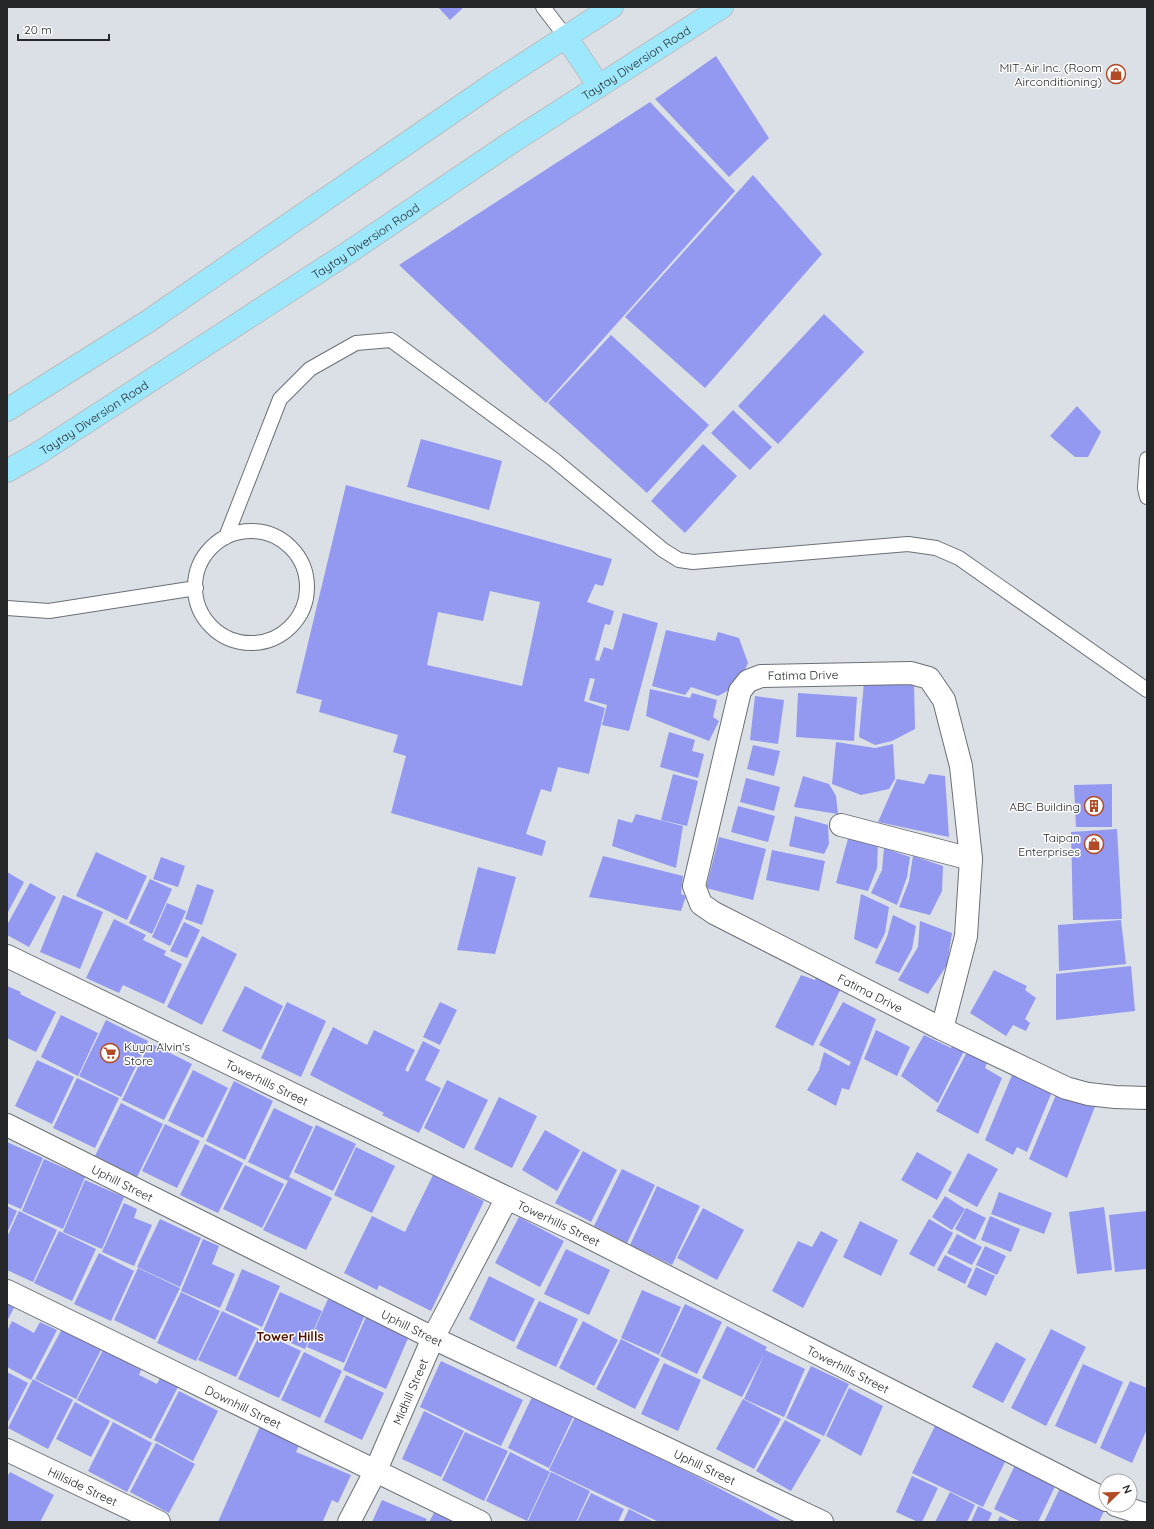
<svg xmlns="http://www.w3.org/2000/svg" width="1154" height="1529" font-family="Quicksand,sans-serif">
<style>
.building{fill:#9399f0;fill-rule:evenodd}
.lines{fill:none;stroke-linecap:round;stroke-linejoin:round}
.service-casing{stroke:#6b7076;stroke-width:16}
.minor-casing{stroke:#6b7076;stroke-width:24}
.primary-casing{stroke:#bebebf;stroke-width:24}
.service{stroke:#fff;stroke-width:14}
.minor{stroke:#fff;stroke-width:22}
.primary{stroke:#9ee8fd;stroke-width:22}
.labels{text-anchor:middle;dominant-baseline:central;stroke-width:3;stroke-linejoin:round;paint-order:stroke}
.street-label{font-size:12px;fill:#252729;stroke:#fff}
.poi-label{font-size:12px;fill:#252729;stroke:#fff;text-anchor:end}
.neighbourhood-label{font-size:13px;font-weight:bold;fill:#541300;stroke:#fff}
</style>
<rect width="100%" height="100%" fill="#dae0e6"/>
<path class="building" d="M438,7h26l-14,13z
M716,56l53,82 -40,39 -74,-78z
M650,102l85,89 -189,212 -147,-138z
M753,175l69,79 -117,134 -80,-71z
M824,314l40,38 -86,92 -40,-38z
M611,335l98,90 -62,68 -99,-90z
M1077,406l24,26 -13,25h-13l-25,-21z
M733,410l39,37 -22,23 -39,-37z
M421,439l81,22 -13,49 -82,-23z
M703,444l34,32 -52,57 -34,-32z
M346,485l266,74 -9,27 -8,-2 -8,18 27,9 -4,14 -5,-1 -10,36 4,1 5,-14 9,3 10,-37 35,10 -29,108 -27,-6 5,-20 -18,-5 6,-21 -5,-1 -6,23 21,7 -16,66 -31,-7 -7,25 -10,-3 -15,45 20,7 -4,15 -151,-43 15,-57 -13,-4 5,-17 -79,-23 3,-12 -26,-7zM490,591l50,11 -18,84 -95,-21 11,-53 45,9z
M666,630l49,11 3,-9 21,6 9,25 -10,22 -20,11 -27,-9 -6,8 -33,-9z
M864,682l50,1 1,46 -23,12 -17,4 -16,-8z
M650,689l40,9 2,-5 25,7 -4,17 6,4 -10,20 -63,-25z
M798,693l59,4 -3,44 -58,-4z
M755,696l29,4 -6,44 -28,-4z
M669,732l26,8 -3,11 12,3 -6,24 -38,-11z
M836,742l39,6 18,-4 2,35 -6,10 -28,6 -29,-11z
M753,745l27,6 -6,25 -27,-7z
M673,774l25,7 -11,45 -26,-6z
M929,774l16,2 4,61 -71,-15 19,-43 27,5z
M803,776l26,8 7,12 2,18 -44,-7z
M746,778l34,9 -6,24 -34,-9z
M1112,784v43h-36l-2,-42z
M738,806l37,10 -7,26 -37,-10z
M636,814l47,12 -7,42 -64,-22 6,-27 14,4z
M795,816l33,9 1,19 -5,10 -35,-8z
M1117,829l5,90 -49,1 -2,-88z
M849,835l29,9 -1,24 -9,23 -32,-8z
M719,837l47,12 -13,51 -47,-12z
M884,848l26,9 -3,20 -10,28 -26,-12 11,-23z
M772,850l53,11 -6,30 -53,-11z
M96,852l51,24 -20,44 -51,-24z
M603,856l80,20 -2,18 5,2 -5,15 -92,-14z
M913,856l30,10 -1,25 -12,24 -31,-8 10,-26z
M161,857l24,9 -7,21 -25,-8z
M478,867l38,10 -21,77 -38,-4z
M7,872l17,10 -17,32z
M150,879l22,10 -20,45 -23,-11z
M30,883l26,14 -27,50 -22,-12v-10z
M197,884l17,6 -12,35 -17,-6z
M861,894l28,13 -4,26 -8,16 -23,-10z
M63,895l40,17 -23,57 -40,-17z
M167,903l19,8 -16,35 -18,-9z
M893,915l23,11 -4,23 -13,24 -24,-10 12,-26z
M114,919l32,16 -3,5 23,11 -2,4 18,9 -18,40 -41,-19 -4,8 -33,-15z
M1121,920l5,44 -67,7 -1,-46z
M920,921l32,12 -5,32 -19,29 -30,-14 20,-33z
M184,922l16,8 -13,28 -17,-7z
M202,936l35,18 -35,71 -35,-18z
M1131,966l4,45 -79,9v-46z
M994,970l33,16 -2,4 11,8 -11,21 5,4 -4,8 -13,-6 -7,11 -36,-23z
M801,975l14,5 2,-5 25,11 -29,60 -38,-19z
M7,986l14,6 -1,2 36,18 -20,40 -29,-14z
M245,986l38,20 -22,44 -39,-19z
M287,1002l39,19 -25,56 -40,-19z
M440,1002l17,8 -17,35 -17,-8z
M843,1002l33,17 -27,71 -7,-2 -6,18 -29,-16 12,-20 5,-18 25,14 2,-4 -32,-17z
M61,1015l37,18 -20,43 -37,-19z
M106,1020l42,21 -27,56 -42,-21z
M333,1027l34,18 7,-15 41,20 -10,20 3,2 15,-31 17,9 -15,30 16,8 -22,45 -37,-18 2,-2 -74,-38z
M876,1030l34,17 -13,29 -33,-17z
M924,1035l27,13 3,-5 11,6 -27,54 -37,-27z
M150,1043l42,21 -28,56 -42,-20z
M968,1050l20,10 -3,8 17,10 -24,56 -42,-23z
M37,1060l37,17 -22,47 -37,-18z
M1015,1068l39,19 -27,65 -10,-5 -4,8 -28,-15z
M193,1070l35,18 -25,50 -35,-17z
M77,1078l42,20 -24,50 -42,-20z
M447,1080l41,20 -24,49 -40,-21z
M234,1081l39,20 -28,59 -39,-19z
M1058,1090l38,14 -29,74 -38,-19z
M499,1097l38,19 -25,52 -38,-19z
M121,1103l42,21 -26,53 -42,-21z
M274,1108l39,19 -24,50 43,21 -26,52 -43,-20 25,-49 -40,-19z
M165,1124l35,17 -23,47 -35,-17z
M316,1125l40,19 -23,47 -39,-19z
M545,1130l35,20 -23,41 -35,-21z
M7,1142l36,16 -22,51 -14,-6z
M205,1144l38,19 -25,50 -38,-18z
M356,1147l39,19 -23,47 -38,-18z
M583,1151l34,19 -26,52 -36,-19z
M917,1152l35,20 -15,28 -36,-20z
M968,1153l30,16 -21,38 -29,-16z
M44,1159l41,18 -22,52 -41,-18z
M245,1165l39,19 -22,44 -39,-19z
M622,1169l33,16 -28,58 -33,-17z
M433,1175l51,26 -53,110 -52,-26 -2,5 -33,-17 28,-57 33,16z
M85,1180l39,17 -22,52 -39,-17z
M657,1186l43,20 -28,59 -42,-20z
M999,1192l53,21 -8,21 -53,-20z
M945,1196l20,13 -13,21 -20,-13z
M124,1203l13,6 -3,9 18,7 -18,41 -32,-14z
M7,1206l10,5 -10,22z
M1104,1207l8,63 -35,4 -8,-62z
M703,1208l41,22 -27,50 -40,-22z
M966,1208l20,10 -11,22 -20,-11z
M19,1211l38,19 -24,52 -26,-12v-33z
M1147,1211v58l-32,3 -6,-57z
M990,1216l30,13 -9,23 -30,-12z
M519,1217l45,24 -24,46 -45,-24z
M160,1219l41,19 -21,49 -43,-20z
M929,1219l24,14 -19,34 -25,-13z
M860,1221l38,19 -17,36 -38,-19z
M59,1231l37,18 -24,52 -38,-18z
M821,1231l17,9 -35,68 -31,-17 26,-50 14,6z
M957,1234l25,13 -10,18 -25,-12z
M203,1239l16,7 -7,18 23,10 -15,34 -39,-17z
M985,1246l21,10 -9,19 -21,-10z
M566,1249l44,21 -21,45 -45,-21z
M99,1253l35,18 -23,50 -37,-17z
M945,1255l27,14 -7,15 -28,-14z
M976,1267l19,9 -9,20 -19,-9z
M138,1268l42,20 -25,52 -41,-20z
M242,1269l38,17 -18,41 -37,-17z
M489,1276l46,23 -21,43 -45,-23z
M642,1290l39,17 -22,48 -38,-17z
M181,1292l39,19 -24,50 -39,-18z
M280,1292l42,19 -17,38 -42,-18z
M328,1299l37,16 -21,48 -37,-16z
M7,1301l8,5 -8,15z
M539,1301l39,18 -22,48 -40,-19z
M685,1304l37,18 -25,52 -37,-18z
M222,1311l37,18 -23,48 -38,-17z
M366,1317l43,19 -23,53 -43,-19z
M12,1321l22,12 6,-11 17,8 -26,50 -24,-13v-36z
M583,1321l35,19 -24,46 -35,-18z
M727,1326l40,21 -2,3 40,19 -21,48 -40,-18 20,-44 -22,42 -40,-19z
M62,1329l39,21 -25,49 -41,-20z
M1051,1329l35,18 -40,79 -35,-18z
M261,1332l40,19 -22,47 -41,-19z
M621,1339l39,20 -25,50 -39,-20z
M996,1342l30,17 -23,44 -31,-16z
M103,1350l38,20 -2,5 18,9 4,-8 18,9 -28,54 -74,-39z
M304,1352l38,19 -22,47 -39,-18z
M441,1361l82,39 -22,46 -81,-39z
M664,1363l37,17 -23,51 -37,-17z
M1083,1364l40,18 -27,62 -41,-18z
M811,1366l38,18 -25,52 -38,-18z
M7,1372l21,11 -21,41z
M346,1375l38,18 -22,47 -38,-18z
M33,1379l40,21 -25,49 -40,-21z
M1130,1381l17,7v41l-15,34 -32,-15z
M849,1388l34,18 -22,50 -35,-20z
M179,1391l39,20 -25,50 -39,-21z
M533,1395l41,20 -25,53 -41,-20z
M743,1399l38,20 -27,50 -38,-20z
M75,1402l35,19 -19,36 -35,-18z
M424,1411l40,20 -23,46 -39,-18z
M575,1417l123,60 84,45h-123l-110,-52z
M785,1420l36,20 -30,51 -35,-20z
M113,1422l39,21 -25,49 -39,-21z
M261,1424l40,17 -5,11 55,23 -13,28 -6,-3 -9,21 3,1h-108z
M935,1426l71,34 -23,47 -71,-34z
M465,1432l43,19 -24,50 -42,-21z
M156,1443l39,21 -26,49 -39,-21z
M510,1452l40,20 -23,49 -41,-20z
M1018,1459l41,19 -21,44h-17l-27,-13z
M10,1472l44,23 -14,27h-33v-45z
M551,1472l39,19 -14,31 -48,-1z
M912,1476l26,12 -16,34h-4l-22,-10z
M1061,1486l43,25 -5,11h-55z
M950,1492l25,13 -8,17h-32z
M591,1493l33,16 -6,13h-41z
M382,1500l45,19 -2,3h-53z
M978,1506l14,7 -4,9h-17z
M436,1509l23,13h-30z
M629,1509l25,13h-31z
M1000,1516l12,6h-15z"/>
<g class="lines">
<g class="service-casing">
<path id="service" d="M543,7l23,30
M1147,459l-2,29 2,9
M195 587a56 56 0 1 1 112 0a56 56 0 1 1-112 0Z
M226,537l54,-138 30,-30 46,-26 35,-3 162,119 110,91 16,10 14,2 215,-18 28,4 23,10 188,132
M7,608l42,3 147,-23"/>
</g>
<g class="minor-casing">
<g id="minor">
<path d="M841,825l130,34"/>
<path id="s1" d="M7,956l500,242 68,32 531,270"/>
<path id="s2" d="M942,1029l24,-93 5,-77 -10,-93 -17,-66 -15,-22 -18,-5 -150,3 -13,5 -8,10 -46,195 7,18 13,9 228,116 124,59 22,6 27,3 32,1"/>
<path id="s3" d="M7,1125l426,213 389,184"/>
<path id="s4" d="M7,1291l473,231"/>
<path id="s5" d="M7,1450l152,72"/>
<path d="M1116,1505l31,10"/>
<path id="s6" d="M349,1522l27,-52 57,-132 74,-140"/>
</g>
</g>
<g class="primary-casing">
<g id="primary">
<path d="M566,37l33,49"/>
<path d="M7,410l140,-88 349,-240 116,-75"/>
<path id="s7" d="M7,471l30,-17 309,-200 166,-112 210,-135"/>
</g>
</g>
<use href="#service" class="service"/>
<use href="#minor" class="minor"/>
<use href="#primary" class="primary"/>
</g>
<defs>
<g id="shop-ring" transform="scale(1)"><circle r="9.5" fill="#fff" stroke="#b14a25" stroke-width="1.5"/><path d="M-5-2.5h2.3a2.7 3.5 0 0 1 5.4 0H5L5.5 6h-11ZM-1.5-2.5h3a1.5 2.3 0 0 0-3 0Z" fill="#b14a25"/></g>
<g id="building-ring" transform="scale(1)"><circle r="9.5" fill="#fff" stroke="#b14a25" stroke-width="1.5"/><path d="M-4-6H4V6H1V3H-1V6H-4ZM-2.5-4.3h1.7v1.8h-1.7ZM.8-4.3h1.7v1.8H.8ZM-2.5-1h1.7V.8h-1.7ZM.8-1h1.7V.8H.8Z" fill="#b14a25"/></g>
<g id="supermarket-ring" transform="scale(1)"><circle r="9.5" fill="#fff" stroke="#b14a25" stroke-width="1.5"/><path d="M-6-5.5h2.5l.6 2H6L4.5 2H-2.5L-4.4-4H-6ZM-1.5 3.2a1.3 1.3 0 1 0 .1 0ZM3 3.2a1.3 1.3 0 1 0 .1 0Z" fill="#b14a25"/></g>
</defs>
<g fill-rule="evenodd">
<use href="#shop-ring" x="1116" y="74"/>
<use href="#building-ring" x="1094" y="806"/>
<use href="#shop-ring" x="1094" y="844"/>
<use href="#supermarket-ring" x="110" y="1053"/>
</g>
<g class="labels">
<g class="street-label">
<text stroke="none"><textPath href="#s7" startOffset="750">Taytay Diversion Road</textPath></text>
<text stroke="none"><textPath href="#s7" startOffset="426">Taytay Diversion Road</textPath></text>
<text stroke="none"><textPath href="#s7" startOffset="102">Taytay Diversion Road</textPath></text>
<text transform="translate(803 675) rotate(-1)">Fatima Drive</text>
<text stroke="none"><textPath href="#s2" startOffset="968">Fatima Drive</textPath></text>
<text stroke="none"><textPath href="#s1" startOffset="289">Towerhills Street</textPath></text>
<text stroke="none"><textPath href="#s3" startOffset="129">Uphill Street</textPath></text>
<text stroke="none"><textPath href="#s1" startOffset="613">Towerhills Street</textPath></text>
<text stroke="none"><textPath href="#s3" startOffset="453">Uphill Street</textPath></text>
<text stroke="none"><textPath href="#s1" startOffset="937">Towerhills Street</textPath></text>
<text stroke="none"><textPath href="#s6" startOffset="144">Midhill Street</textPath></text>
<text stroke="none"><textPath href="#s4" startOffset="263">Downhill Street</textPath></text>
<text stroke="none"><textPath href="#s3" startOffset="777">Uphill Street</textPath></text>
<text stroke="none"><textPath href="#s5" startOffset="84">Hillside Street</textPath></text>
</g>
<g class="poi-label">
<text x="1102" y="67">MIT-Air Inc. (Room<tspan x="1102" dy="14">Airconditioning)</tspan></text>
<text x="1080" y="806">ABC Building</text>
<text x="1080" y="837">Taipan<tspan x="1080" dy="14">Enterprises</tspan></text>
<text x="124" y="1046" text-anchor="start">Kuya Alvin’s<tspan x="124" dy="14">Store</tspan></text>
</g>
<g class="neighbourhood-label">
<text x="290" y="1336">Tower Hills</text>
</g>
</g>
<rect width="1154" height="1529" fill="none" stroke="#252729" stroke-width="16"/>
<g transform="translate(1118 1493) rotate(67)"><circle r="19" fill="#ffffff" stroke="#a8a9a9"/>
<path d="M0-3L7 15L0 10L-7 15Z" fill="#b14a25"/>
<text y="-6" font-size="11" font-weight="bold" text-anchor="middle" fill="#252729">N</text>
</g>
<path d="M18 34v6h91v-6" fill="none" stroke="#252729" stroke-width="2"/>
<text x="24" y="34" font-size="12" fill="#252729" stroke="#ffffff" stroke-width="3" paint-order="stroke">20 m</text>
</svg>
